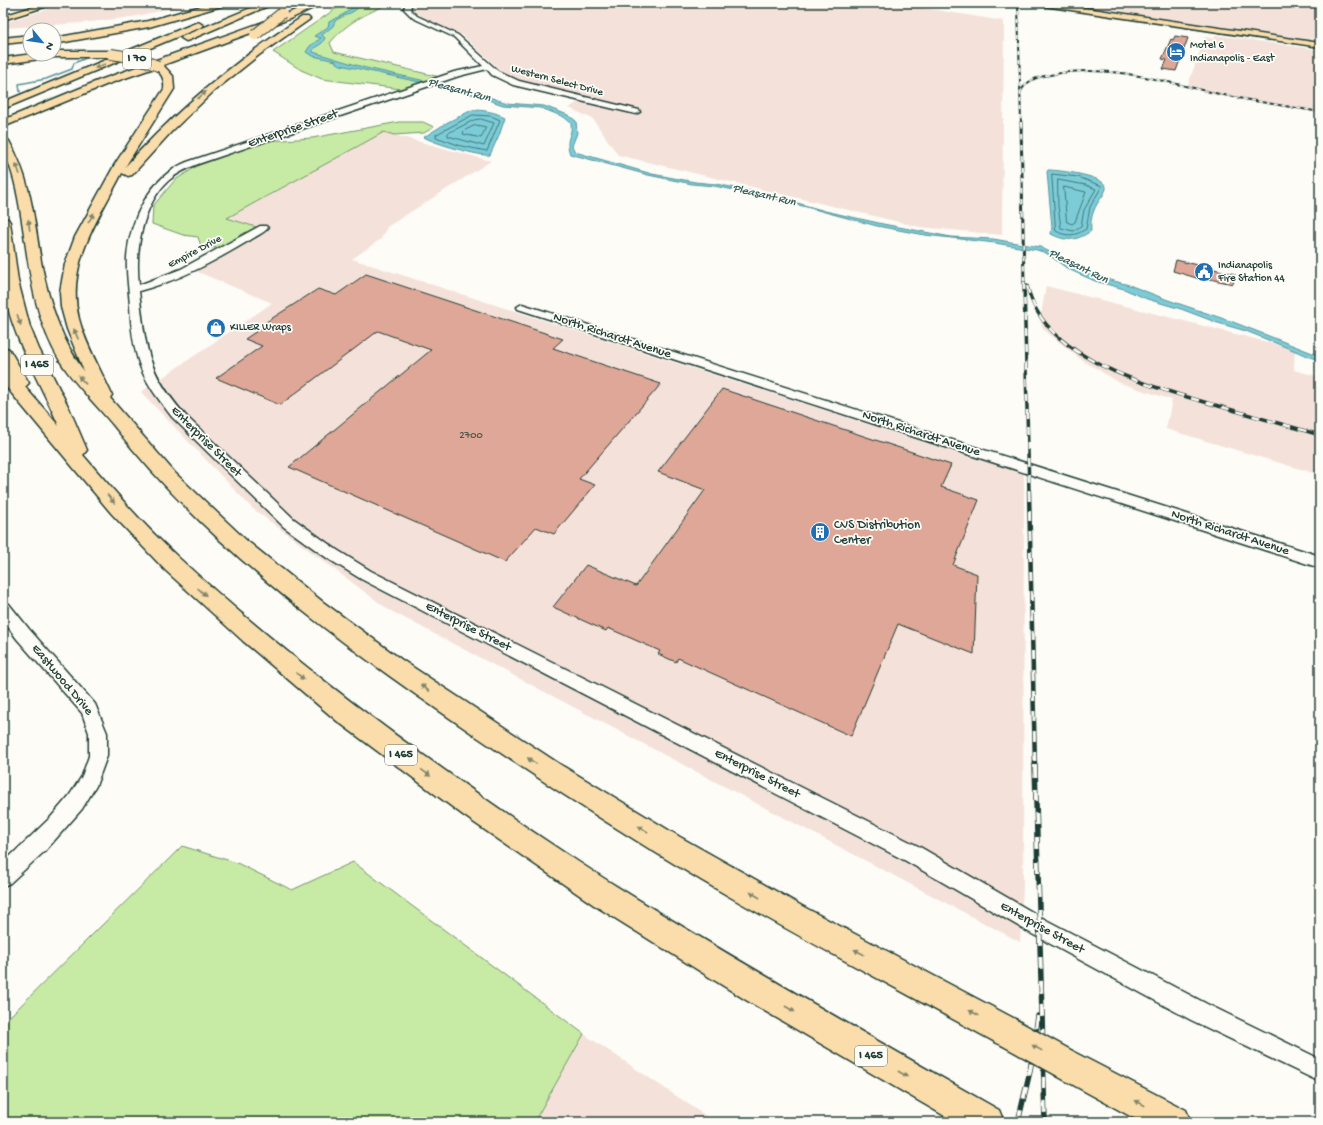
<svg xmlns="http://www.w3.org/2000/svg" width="1323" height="1125" font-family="'Gochi Hand',sans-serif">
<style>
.built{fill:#f4e2da}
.green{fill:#c7eaa4;stroke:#73946c}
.water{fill:#7cccd8;stroke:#579396}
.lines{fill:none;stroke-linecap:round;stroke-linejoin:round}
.shore{stroke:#447676;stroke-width:1}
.stream{stroke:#579396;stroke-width:1.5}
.building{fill:#dfa797;stroke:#1f3d34}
.minor-casing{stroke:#1f3d34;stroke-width:3}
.major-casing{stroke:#1f3d34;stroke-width:3}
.highway-casing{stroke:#1f3d34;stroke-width:3}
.minor{fill:#fdfcf7;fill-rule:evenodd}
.major{fill:#faddab;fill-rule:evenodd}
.highway{fill:#faddab;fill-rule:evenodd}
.rail-far4-casing{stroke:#1f3d34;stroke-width:2}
.rail-far3-casing{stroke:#1f3d34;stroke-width:3}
.rail-far2-casing{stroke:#1f3d34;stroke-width:3.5}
.rail-far1-casing{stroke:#1f3d34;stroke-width:4.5}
.rail-casing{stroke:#1f3d34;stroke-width:5.5}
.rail-far4{stroke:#fdfcf7;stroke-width:1.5;stroke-dasharray:4;stroke-linecap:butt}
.rail-far3{stroke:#fdfcf7;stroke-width:2;stroke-dasharray:5.5;stroke-linecap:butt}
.rail-far2{stroke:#fdfcf7;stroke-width:2.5;stroke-dasharray:8;stroke-linecap:butt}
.rail-far1{stroke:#fdfcf7;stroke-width:3;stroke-dasharray:10;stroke-linecap:butt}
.rail{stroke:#fdfcf7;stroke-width:4;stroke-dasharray:12;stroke-linecap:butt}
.highway-bridge-far1-casing{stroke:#1f3d34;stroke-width:12;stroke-linecap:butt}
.highway-bridge-casing{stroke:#1f3d34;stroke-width:32;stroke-linecap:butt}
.highway-bridge-far1{stroke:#faddab;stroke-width:10}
.highway-bridge{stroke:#faddab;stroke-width:29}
.oneway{fill:#82856a}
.labels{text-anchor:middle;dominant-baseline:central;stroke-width:3.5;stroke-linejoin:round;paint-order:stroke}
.far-poi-label{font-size:11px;fill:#1f3d34;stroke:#fdfcf7;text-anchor:start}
.far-street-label{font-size:11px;fill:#1f3d34;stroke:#fdfcf7}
.number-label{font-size:11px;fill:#4f584d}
.shield{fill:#fdfcf7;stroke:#62766e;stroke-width:1}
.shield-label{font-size:12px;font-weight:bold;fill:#1f3d34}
.far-water-label{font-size:12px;font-style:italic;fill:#36615d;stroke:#fdfcf7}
.street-label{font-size:13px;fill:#1f3d34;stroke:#fdfcf7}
.poi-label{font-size:13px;fill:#1f3d34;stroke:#fdfcf7;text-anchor:start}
</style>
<rect width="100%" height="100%" fill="#fdfcf7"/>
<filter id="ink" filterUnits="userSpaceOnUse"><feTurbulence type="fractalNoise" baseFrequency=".025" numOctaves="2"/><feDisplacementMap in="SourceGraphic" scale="8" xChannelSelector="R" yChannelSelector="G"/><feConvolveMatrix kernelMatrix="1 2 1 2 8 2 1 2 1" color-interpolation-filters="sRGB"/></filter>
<g filter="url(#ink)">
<path class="built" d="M67,3h129l-64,14 -50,6 -79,5v-5z
M415,3h492l-2,2 99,16 -2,214 -82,-8 -302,-72 -25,-36 -24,-11 9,-6v-7l-70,-18 -46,-42 -39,-17 -8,-7 -2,-3z
M1060,3h260v38z
M1216,35l104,15v63l-105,-18 -28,-8 18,-50 9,2z
M384,132l107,29 -104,66 -6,12 -29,20 672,215 -1,413 -3,55 -631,-332 -137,-102 -111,-116 131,-89 -86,-36 69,-40 -28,-9z
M1046,286l249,63 -1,21 26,7v98l-154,-46 6,-29 -52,-17 -41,-25 -36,-29 -3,-9z
M584,1034l131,88h-181z"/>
<path class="green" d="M344,3h46c-25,12 -42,18 -60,40l4,9 106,25 -39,12 -79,-10 -21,-9 -28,-18z
M399,122h24l11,5 -10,6 -30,2 -10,-3 -157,86 29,9 -35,20 -19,2 -4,-12 -15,-2 -31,-11 1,-18 22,-26 24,-15 68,-24 45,-3z
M182,846l55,17 55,27 61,-28 231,172 -50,88h-531l1,-100z"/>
<path class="water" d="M358,3h5l-9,8 -16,8 -3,2 -2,5 -11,9 3,3 -3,5 -9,6v3l53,16 105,23 36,12 37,3 24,9 8,6 1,12 -5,13 3,6 77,22 43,8 21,2 54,11 55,16 58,13 68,13 42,2 47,8 59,30 30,8 39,15 65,22 87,34v5l-74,-30 -28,-8 -37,-14 -34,-10 -23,-10 -29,-8 -27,-12 -22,-16 -9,-3 -42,-7 -70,-8 -48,-9 -108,-29 -55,-11 -22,-2 -44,-9 -78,-21c-6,-16 3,-17 1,-31l-7,-6 -23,-9 -38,-3 -38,-13 -124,-27 -5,-2v-2l-23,-5 -7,-4 4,-6 11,-8 -7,-2 14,-9 1,-5 15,-8z
M472,110c12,0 23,2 33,7l-6,18 -9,20c-9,2 -57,-12 -66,-18l24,-15z
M1048,170c10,0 61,6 58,19 -2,6 -6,10 -9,15 -5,9 -7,17 -6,27 -15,10 -24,11 -40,3l1,-7 -5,-55z"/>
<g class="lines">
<path class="shore" d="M473,115l18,1 9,4 -13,31 -26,-5 -25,-9v-2z
M481,119l13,4 -10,23 -36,-10v-3l26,-13z
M476,125l10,2 -5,11 -18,-4 1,-3z
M1052,174l26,3 24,9 -12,21 -4,22c-10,7 -20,8 -30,2z
M1058,180l28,5 10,4 -12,21 -3,16 -8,5 -12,-3 -3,-22z
M1064,187l22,5 -11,30 -3,2 -5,-2z"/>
<path class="stream" d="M20,92l-1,-8 27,-5 26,-10 2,-6 17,-7"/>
</g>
<path class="building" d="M1175,36l13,2 -12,33 -13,-2 4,-9 -5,-1 9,-20 2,1z
M1176,260l59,14 -2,10 -33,-7v2l-27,-8z
M366,274l197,65 -10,9 108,36 -82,95 16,6 -41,49 -18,-7 -31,35 -216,-95 142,-117 -53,-19 -98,74 -64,-27 46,-32 -17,-7 18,-12 -3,-1 58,-37 18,6z
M722,389l229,76 -10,22 38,13 -26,65 24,9 -3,80 -76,-30 -47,112 -173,-78 -2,4 -18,-8 2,-3 -52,-23 -2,3 -53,-24 33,-42 50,21 69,-96 -47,-18z"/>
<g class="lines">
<g class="minor-casing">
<path id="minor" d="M406,3h6l-2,6 7,7 41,19 40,36 21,10 120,29 1,2 -4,2 -123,-29 -21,-10 -5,-6 -28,7 -261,88c-10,4 -21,9 -30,17 -26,25 -33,68 -29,104l42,-16 79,-43h6l2,2c-5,6 -16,10 -23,15 -34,20 -67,38 -106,48 7,58 7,80 48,126l107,102 43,31 34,21 549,276 126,73 161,84 113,55v23l-129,-62 -159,-86 -126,-73 -545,-282 -34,-21 -43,-31 -112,-110c-12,-16 -25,-32 -32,-51 -7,-19 -9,-40 -10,-60 -1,-16 -4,-33 -3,-49 3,-38 23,-80 60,-95l267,-90 29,-6 -29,-29 -41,-19 -9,-9z
M522,304l798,252v12l-802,-259 -1,-2z
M3,602l6,2 20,25 66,75 12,29v23l-11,30 -14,23 -36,41 -36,33 -7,3v-23l48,-46 18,-21 13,-20 7,-20v-23l-7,-20 -65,-74 -14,-19z"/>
</g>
<g class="major-casing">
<path id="major" d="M45,3h12l-54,17v-4z
M1033,3h19l268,40v4l-283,-42z"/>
</g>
<g class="highway-casing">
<path id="highway" d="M212,3h14l-1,2 -76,22 -95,17v-6l94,-17z
M263,3h12l-86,37 -3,1 -5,-3 2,-2z
M312,3h12l-32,15 -129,47 10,11 1,13 -49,78c52,-58 111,-107 177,-150h6l2,2 -51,36 -45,36 -42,40 -40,44 -4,1 -6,-3c-23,45 -57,92 -43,146 7,27 22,51 33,76l-2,3 65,75 71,67 77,62 79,58 159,105 119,72 122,69 217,115 5,11 -5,11 -11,5 -11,-5c-99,-54 -199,-106 -296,-163 -89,-53 -175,-109 -260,-168 -119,-82 -238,-172 -327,-286 -18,-22 -39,-41 -54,-65 -31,-52 -31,-106 -42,-163 -2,-11 -5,-23 -9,-34 -2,-4 -5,-8 -6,-12 -1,-5 0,-10 0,-15l4,2 2,2c22,38 25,78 32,120 7,38 20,79 43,110l-17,-42 -6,-22 -1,-15 5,-28 10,-27 40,-73 49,-75c1,-10 -2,-15 -10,-21l-46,16 -105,43v-7l97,-40 186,-66z
M198,22l5,3 -2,2 -198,82v-7z
M30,35v6l-27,3v-6z
M54,51h57l5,3 -5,3h-56l-52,7v-6l30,-4h21z
M3,218l5,1 2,3 8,59 12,46 9,22 30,59 18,42 -4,5c31,36 62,72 97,104 75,69 156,133 239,193 64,46 130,92 197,134 126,78 254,151 383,224l5,12h-49l-209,-122 -152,-95 -131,-90 -126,-94 -94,-80 -78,-71 -54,-57 -108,-130v-36l6,2 20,34 -4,4 34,39c-20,-47 -48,-89 -56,-141 -3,-21 0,-45 0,-67z
M1066,1048l120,62 5,12h-50l-86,-47 -5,-11 5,-11z"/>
</g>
<use href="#minor" class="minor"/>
<use href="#major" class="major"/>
<use href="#highway" class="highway"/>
<g class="rail-far4-casing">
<path id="rail-far4" d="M1018,3l3,120
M1020,93c6,-13 17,-16 30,-18 59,-13 116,8 174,20 32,7 64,11 96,17"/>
</g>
<g class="rail-far3-casing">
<path id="rail-far3" d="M1021,122l3,161"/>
</g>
<g class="rail-far2-casing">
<path id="rail-far2" d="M1024,282l5,210
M1027,286c3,11 7,21 13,30 34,51 119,73 175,89 35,10 70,20 105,30"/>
</g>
<g class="rail-far1-casing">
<path id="rail-far1" d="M1029,491l6,275"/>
</g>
<g class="rail-casing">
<path id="rail" d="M1035,765l10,357
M1018,1122l12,-51 8,-55"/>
</g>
<use href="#rail-far4" class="rail-far4"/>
<use href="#rail-far3" class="rail-far3"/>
<use href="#rail-far2" class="rail-far2"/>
<use href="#rail-far1" class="rail-far1"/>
<use href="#rail" class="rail"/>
<g class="highway-bridge-far1-casing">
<path id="highway-bridge-far1" d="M255,35l27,-22
M111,54l26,4 21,8"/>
</g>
<g class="highway-bridge-casing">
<path id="highway-bridge" d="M1008,1032l58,32"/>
</g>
<use href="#highway-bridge-far1" class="highway-bridge-far1"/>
<use href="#highway-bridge" class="highway-bridge"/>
</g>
<defs><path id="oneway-solid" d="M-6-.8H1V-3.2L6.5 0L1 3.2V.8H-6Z"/></defs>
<g class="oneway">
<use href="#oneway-solid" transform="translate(100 66) rotate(158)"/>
<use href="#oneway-solid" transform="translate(202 95) rotate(-41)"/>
<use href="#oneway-solid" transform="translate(18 169) rotate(-109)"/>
<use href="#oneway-solid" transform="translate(91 218) rotate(-60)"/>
<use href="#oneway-solid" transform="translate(29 225) rotate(-98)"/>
<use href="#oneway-solid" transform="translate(19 320) rotate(72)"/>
<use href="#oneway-solid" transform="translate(76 334) rotate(-113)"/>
<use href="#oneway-solid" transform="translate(82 380) rotate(-133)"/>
<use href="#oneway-solid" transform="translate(111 499) rotate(50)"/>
<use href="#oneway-solid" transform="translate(202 592) rotate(42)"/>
<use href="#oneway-solid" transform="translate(300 676) rotate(40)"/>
<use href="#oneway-solid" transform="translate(425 688) rotate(-144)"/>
<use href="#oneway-solid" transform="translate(532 761) rotate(-146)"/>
<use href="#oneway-solid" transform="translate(426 773) rotate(36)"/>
<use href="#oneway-solid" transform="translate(643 829) rotate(-149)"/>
<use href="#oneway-solid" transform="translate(755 895) rotate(-150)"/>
<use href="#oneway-solid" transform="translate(859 952) rotate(-152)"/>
<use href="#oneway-solid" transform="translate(790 1009) rotate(30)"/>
<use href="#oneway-solid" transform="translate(974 1013) rotate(-152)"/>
<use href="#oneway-solid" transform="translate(1037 1048) rotate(-151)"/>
<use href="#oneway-solid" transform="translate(903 1074) rotate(30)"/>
<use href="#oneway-solid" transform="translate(1140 1103) rotate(-152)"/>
</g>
</g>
<defs>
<g id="hotel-disc" transform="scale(1)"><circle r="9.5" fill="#1f6fb2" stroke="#fdfcf7"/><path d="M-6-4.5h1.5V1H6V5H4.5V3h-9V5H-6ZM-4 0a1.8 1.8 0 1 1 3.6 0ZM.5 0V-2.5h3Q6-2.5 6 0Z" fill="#fff"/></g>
<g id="civic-disc" transform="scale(1)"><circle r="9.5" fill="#1f6fb2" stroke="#fdfcf7"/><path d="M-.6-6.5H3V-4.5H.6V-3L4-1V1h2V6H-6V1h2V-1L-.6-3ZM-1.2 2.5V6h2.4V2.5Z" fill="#fff"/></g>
<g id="shop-disc" transform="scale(1)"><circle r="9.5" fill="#1f6fb2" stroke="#fdfcf7"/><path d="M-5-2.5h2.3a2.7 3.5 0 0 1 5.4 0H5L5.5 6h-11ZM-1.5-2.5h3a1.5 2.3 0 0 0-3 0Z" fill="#fff"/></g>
<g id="building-disc" transform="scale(1)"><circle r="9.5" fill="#1f6fb2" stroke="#fdfcf7"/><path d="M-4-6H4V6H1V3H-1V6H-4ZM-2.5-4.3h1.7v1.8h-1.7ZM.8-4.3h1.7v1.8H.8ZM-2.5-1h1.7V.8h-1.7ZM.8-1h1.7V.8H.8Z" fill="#fff"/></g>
</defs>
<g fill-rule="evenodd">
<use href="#hotel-disc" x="1176" y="52"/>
<use href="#civic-disc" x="1204" y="272"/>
<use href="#shop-disc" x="216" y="328"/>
<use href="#building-disc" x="820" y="532"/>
</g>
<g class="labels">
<g class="far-poi-label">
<text x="1190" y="46">Motel 6<tspan x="1190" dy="13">Indianapolis - East</tspan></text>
<text x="1218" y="266">Indianapolis<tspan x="1218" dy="13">Fire Station 44</tspan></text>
<text x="230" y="328">KILLER Wraps</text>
</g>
<g class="far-street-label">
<text transform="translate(557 81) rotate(15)">Western Select Drive</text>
<text transform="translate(195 252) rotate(-28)">Empire Drive</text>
</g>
<g class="number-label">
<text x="471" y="436">2700</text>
</g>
<g class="shield">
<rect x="123" y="49" width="28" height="20" rx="3"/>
<rect x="21" y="355" width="32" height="20" rx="3"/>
<rect x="385" y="745" width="32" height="20" rx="3"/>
<rect x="855" y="1046" width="32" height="20" rx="3"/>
</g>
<g class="shield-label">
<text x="137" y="59">I 70</text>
<text x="37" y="365">I 465</text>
<text x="401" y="755">I 465</text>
<text x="871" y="1056">I 465</text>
</g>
<g class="far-water-label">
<text transform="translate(459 91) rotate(15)">Pleasant Run</text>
<text transform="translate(764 196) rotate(13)">Pleasant Run</text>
<text transform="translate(1078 267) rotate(26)">Pleasant Run</text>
</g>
<g class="street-label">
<text transform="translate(293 129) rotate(-19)">Enterprise Street</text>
<text transform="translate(612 336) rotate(18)">North Richardt Avenue</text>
<text transform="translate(921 434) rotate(18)">North Richardt Avenue</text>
<text transform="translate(206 442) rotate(45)">Enterprise Street</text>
<text transform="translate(1230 533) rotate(18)">North Richardt Avenue</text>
<text transform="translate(468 627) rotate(27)">Enterprise Street</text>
<text transform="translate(62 680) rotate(50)">Eastwood Drive</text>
<text transform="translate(757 774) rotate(27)">Enterprise Street</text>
<text transform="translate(1042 928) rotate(29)">Enterprise Street</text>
</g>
<g class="poi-label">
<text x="834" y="525">CVS Distribution<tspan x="834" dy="15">Center</tspan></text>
</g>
</g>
<rect width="1323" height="1125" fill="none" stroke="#fdfcf7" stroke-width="16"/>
<rect x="8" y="8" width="1307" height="1109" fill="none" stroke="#1f3d34" stroke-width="1.5" filter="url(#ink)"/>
<g transform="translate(42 42) rotate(119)"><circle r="19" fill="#fdfcf7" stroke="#a4b0a9"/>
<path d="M0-3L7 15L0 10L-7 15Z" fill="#1f6fb2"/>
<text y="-6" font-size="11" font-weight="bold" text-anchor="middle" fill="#1f3d34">N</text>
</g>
</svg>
